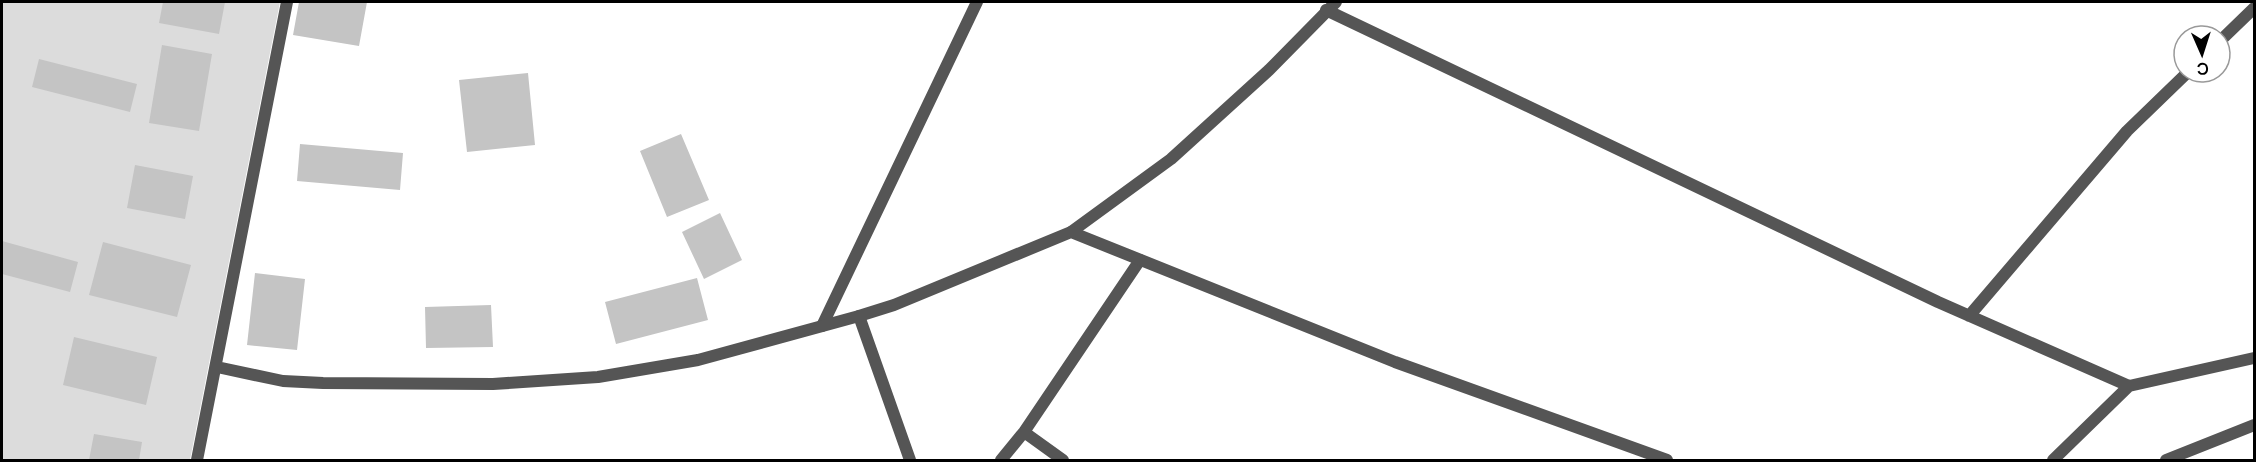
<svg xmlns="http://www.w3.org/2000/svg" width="2256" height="462" font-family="Manrope,sans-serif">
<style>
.green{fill:#dcdcdc}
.building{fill:#c4c4c4}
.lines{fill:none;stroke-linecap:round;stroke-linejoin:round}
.service{stroke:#555;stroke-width:12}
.minor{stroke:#555;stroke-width:12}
</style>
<rect width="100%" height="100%" fill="#fff"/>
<path class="green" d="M2,2h278l-90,458h-188z"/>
<path class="building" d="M163,2h62l-6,32 -60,-11z
M299,2h68l-8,44 -66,-11z
M162,45l50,9 -13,77 -50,-8z
M39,59l98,25 -7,28 -98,-25z
M528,73l7,72 -68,7 -8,-72z
M681,134l28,66 -42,17 -27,-66z
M300,144l103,9 -3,37 -103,-9z
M135,165l58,11 -8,43 -58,-11z
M720,213l22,47 -38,19 -22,-47z
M2,241l76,21 -8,30 -68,-18z
M103,242l88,23 -14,52 -88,-22z
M255,273l50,6 -8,71 -50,-5z
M697,278l11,42 -92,24 -11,-42z
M491,305l2,42 -67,1 -1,-41z
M74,337l83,20 -11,48 -83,-20z
M94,434l48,8 -3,18h-50z"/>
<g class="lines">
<path class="service" d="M1071,232l100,-73 98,-89 67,-68
M859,316l51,144
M822,326l155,-324
M1024,432l39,28
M1001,460l23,-28 116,-172
M2166,460l88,-35"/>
<path class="minor" d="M1326,10l612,292 191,84 125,-28
M2220,41l34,-33
M1969,316l158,-185 61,-59
M217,367l66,14 40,2 170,1 105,-7 100,-17 161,-44 35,-11 177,-73 324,130 272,98
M197,460l90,-458
M2053,460l76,-74"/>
</g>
<rect width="2256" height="462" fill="none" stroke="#000000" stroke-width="6"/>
<g transform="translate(2202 54) rotate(177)"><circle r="28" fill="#ffffff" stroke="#999999" stroke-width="1.5"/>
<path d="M0-4.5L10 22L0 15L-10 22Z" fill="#000000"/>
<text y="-9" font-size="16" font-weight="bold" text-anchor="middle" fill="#000000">С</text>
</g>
</svg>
